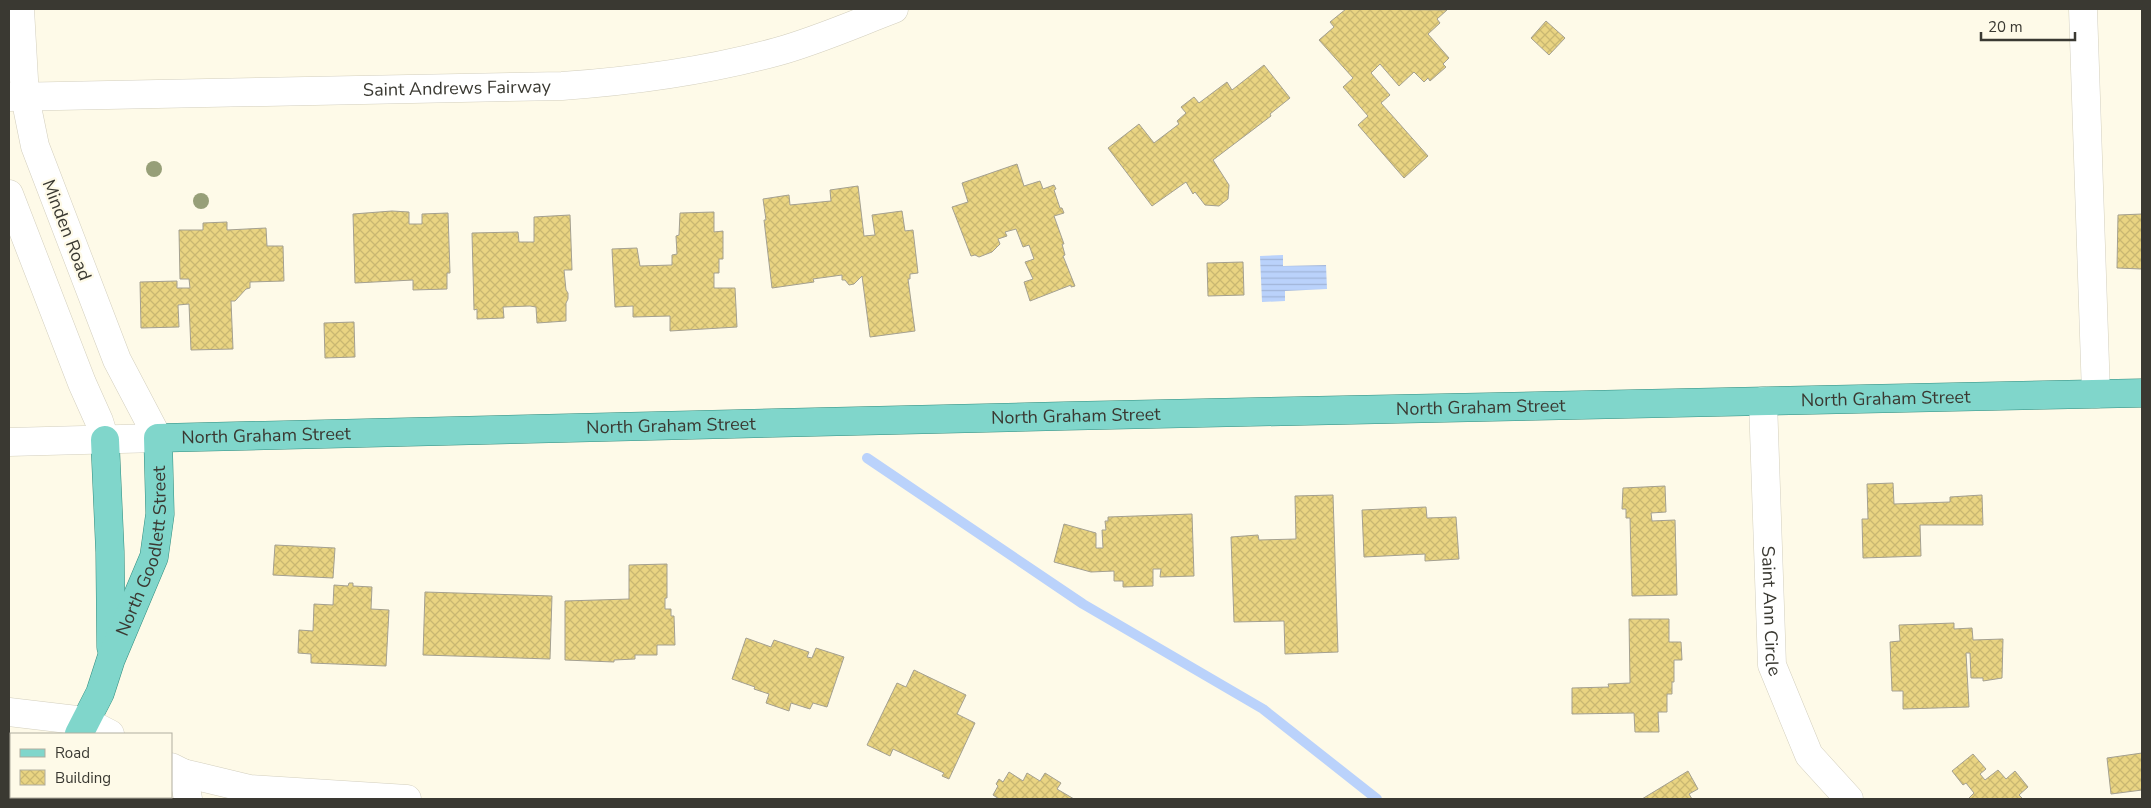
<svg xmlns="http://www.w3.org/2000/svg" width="2151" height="808" font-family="'Nunito Sans',sans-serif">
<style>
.water{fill:url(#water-rules)}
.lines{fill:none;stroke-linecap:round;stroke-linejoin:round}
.stream{stroke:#bad2fb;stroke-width:10}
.building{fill:url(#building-cross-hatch);stroke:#a4a090}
.minor-casing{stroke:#d3cfbe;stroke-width:29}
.major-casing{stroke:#318d7f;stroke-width:29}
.minor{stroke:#fff;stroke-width:28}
.major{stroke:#80d6cb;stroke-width:28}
.tree{fill:#979f78}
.labels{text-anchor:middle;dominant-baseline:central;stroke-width:4.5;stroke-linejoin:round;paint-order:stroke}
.street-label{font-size:18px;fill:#3a3932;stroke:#fefae8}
</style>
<defs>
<pattern id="water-rules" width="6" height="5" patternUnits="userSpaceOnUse" patternTransform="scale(1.25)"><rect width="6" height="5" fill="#bad2fb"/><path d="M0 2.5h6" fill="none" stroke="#a1b5d8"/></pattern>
<pattern id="building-cross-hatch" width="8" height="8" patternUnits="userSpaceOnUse" patternTransform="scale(1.25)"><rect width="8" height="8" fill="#e9d482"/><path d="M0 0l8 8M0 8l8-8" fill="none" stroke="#c9b771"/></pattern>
</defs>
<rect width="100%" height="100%" fill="#fefae8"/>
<path class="water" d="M1283,255v11l43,-1 1,24 -42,2v10l-23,1 -2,-46z"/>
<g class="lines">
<path class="stream" d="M867,458l216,146 180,105 114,90"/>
</g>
<path class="building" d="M1346,9l101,1 -10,9 3,4 -12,11 21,24 -6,6 3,3 -16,14 -2,-3 -4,4 -10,-10 -15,14 -19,-22 -9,9 19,22 -9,8 47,53 -24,22 -46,-53 10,-9 -25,-29 10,-9 -34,-38 15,-13 -4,-5z
M1546,21l19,17 -16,17 -18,-17z
M1264,65l26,33 -20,16 1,2 -58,44 16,25 -1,14 -9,7 -14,-1 -10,-13 -2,2 -7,-12 -34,24 -44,-58 31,-24 15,19 25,-19 -2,-3 9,-8 -5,-6 13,-10 5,6 28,-21 5,8z
M1017,164l7,22 16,-5 3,8 11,-4 2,4 -2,1 6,18h2l2,5 -10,3 10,28h-2l3,11 -2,1 12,30 -4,1v-2l-41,16 -6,-19 9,-3 -8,-17 9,-3 -5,-14 -6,2 -7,-18 -11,3 2,4 -9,3 2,5 -8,8 -13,5 -4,-2 -4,1 -19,-49 16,-5 -6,-19z
M858,186l6,50 11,-1 -3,-20 30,-4 3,20 8,-1 5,43 -8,1v5h-2l7,52 -45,6 -8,-61 -8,8 -5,1 -4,-5h-3v-5l-29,4 1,3 -42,6 -8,-68h2l-3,-21 26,-4 1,10 41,-4 -1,-11z
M392,211l17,1v12h13v-10l26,-1 2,60h-3v16l-34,1v-10l-58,3 -2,-69z
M714,212v20l9,-1v28h-4v14h-5v15h21l2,39 -67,4v-15l-37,1v-11l-18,1 -3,-58 25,-1 3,18 32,-1v-10l5,-1 -1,-18 3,-1 1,-22z
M2142,214v55l-25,-1 1,-53z
M570,215l2,55h-8l2,20 2,3v6l-2,4v18l-29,2 -1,-16 -6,-1 -27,1 1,11 -27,1v-10l-3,1 -2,-77 46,-1 1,10h15v-25z
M227,222v8l39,-2 1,18h16l1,35 -34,1v6l-4,1 -11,12h-4l2,48 -42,1 -2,-46 -11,1 1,22 -38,1 -1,-46 37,-1v7h13l-1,-9h-9l-1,-49h24v-7z
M1243,262l1,33 -36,1 -1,-33z
M354,322l1,35 -30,1 -1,-35z
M1893,483l1,21 56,-2v-5l32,-2 1,30h-63l1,31 -58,2 -1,-39h6l-1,-35z
M1665,486l1,26 -15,1 1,8 23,-1 2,75 -45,1 -2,-78h-4v-9h-4l1,-21z
M1333,495l5,157 -53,2 -1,-33 -50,1 -3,-85 27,-2 1,5 37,-1 -1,-43z
M1426,507l1,11 29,-1 3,42 -34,2v-7l-61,3 -2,-47z
M1192,514l2,62 -34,1 1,-8h-8v17l-30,1v-6h-9v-10l-23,1 -37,-10 10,-38 32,9v15h7l-1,-18h4l-1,-9h3v-4z
M275,545l60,3 -2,30 -60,-3z
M667,564v34h-2v11h6v7h3l1,29h-18v10h-22v4l-21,1v2l-49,-2v-59l64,-2v-34z
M349,583h4v3l19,1 -1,22 18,1 -3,56 -75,-3v-9l-13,-1 1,-23 14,1 1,-27 19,1 1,-20 14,1z
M425,592l127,4 -2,63 -127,-4z
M1629,619h40v23h12l1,18h-8v22h-2v12h-5v18h-9l1,20h-24l-1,-19 -62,1v-26l37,-1 -1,-3 22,-1z
M1954,623v6l18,-1 1,12 30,-1 -1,39 -19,3v-3h-12l-1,-25h-4l3,54 -66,2v-18h-11l-2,-49 10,-1 -1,-16z
M746,638l25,9 3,-7 35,12 -2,5 5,1 4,-10 28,9 -17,50 -14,-4 -3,6 -19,-6 -2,8 -23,-8 3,-9 -15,-5 1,-2 -23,-8z
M914,670l52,25 -9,19 18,9 -26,56 -7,-3 2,-3 -51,-24 -3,7 -23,-11 30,-62 9,4z
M2142,753v37l-31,4 -4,-36z
M1973,754l13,15 -6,5 5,6 13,-10 8,9 9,-8 13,16 -9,8 4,4h-55l6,-6 -8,-10 -3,2 -11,-14z
M1688,771l10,18 -9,5 3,5h-50z
M1009,772l14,9 4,-8 13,8 5,-8 16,10 -4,6 17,10h-75l-6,-4 5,-9 -2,-2 3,-5 4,3z"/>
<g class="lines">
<g class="minor-casing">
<g id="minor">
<path d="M2083,9l13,385"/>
<path id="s1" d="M9,97l553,-11c72,-5 144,-15 214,-34 38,-10 81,-29 118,-43"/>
<path d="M9,194l73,189 17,38 6,19"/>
<path id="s2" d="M1763,401l9,264 37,90 40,44"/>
<path d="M9,442l149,-4 -41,-78 -82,-214 -10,-49 -5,-88"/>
<path d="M9,712l76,9 25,13"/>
<path d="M171,767l12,6 5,26"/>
<path d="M183,773l67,16 157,10"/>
</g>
</g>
<g class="major-casing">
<g id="major">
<path d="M105,440l5,112 1,95"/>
<path id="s3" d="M79,734l21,-41 11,-34 43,-102 6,-43 -2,-76 907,-22 1077,-23"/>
<path d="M51,799l1,-2"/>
</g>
</g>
<use href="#minor" class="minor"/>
<use href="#major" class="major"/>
</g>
<g class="tree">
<circle cx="154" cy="169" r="8"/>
<circle cx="201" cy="201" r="8"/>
</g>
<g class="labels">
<g class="street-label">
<text stroke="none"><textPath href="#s1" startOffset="448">Saint Andrews Fairway</textPath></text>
<text transform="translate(67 230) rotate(69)">Minden Road</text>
<text stroke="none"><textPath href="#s3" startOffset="2040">North Graham Street</textPath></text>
<text stroke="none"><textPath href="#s3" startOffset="1635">North Graham Street</textPath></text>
<text stroke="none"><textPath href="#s3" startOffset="1230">North Graham Street</textPath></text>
<text stroke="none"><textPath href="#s3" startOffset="825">North Graham Street</textPath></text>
<text stroke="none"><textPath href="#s3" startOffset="420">North Graham Street</textPath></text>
<text stroke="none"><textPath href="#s3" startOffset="196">North Goodlett Street</textPath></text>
<text stroke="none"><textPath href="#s2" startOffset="210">Saint Ann Circle</textPath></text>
</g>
</g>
<rect width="2151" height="808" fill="none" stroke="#3a3932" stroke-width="20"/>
<rect x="10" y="733" width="162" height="65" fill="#fefae8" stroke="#b0ad9f"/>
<rect x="20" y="749" width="25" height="8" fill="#80d6cb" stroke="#b0ad9f"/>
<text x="55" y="758" font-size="15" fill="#3a3932">Road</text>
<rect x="20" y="770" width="25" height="15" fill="url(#building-cross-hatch)" stroke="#b0ad9f"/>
<text x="55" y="783" font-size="15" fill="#3a3932">Building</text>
<path d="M1981 32v8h94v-8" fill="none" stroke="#3a3932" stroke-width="2.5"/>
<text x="1988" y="32" font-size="15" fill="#3a3932" stroke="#fefae8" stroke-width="4" paint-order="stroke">20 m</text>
</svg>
